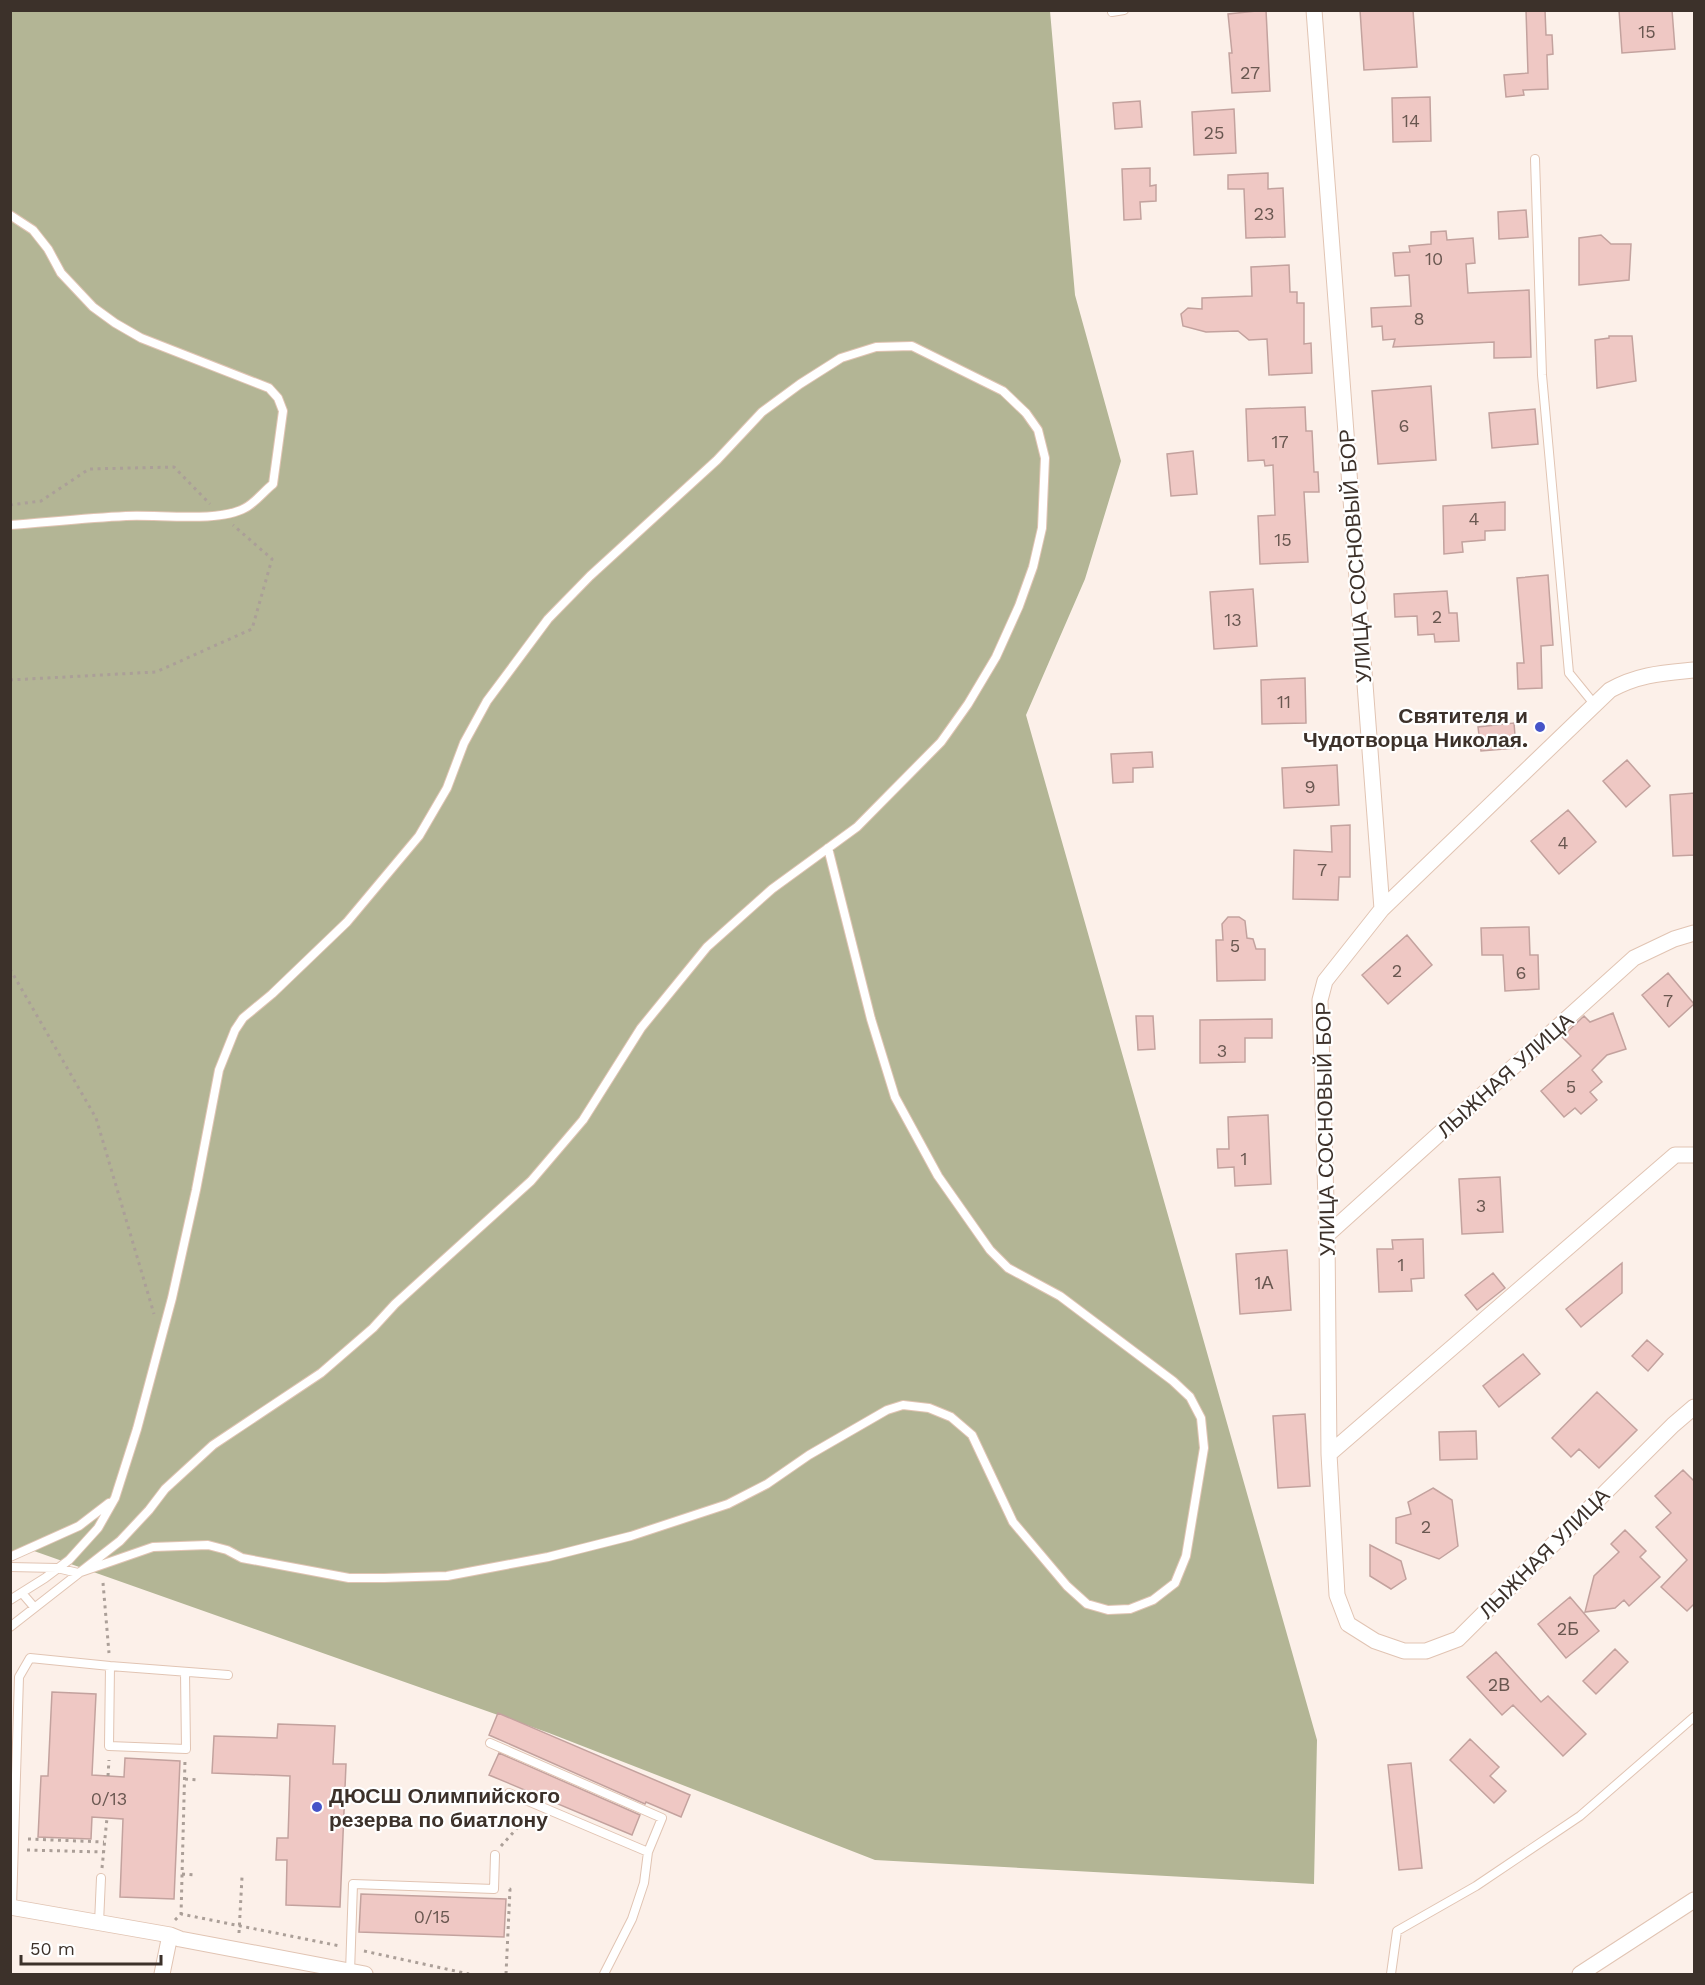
<svg xmlns="http://www.w3.org/2000/svg" width="1705" height="1985" font-family="'Work Sans',sans-serif">
<style>
.forest{fill:#b3b595}
.building{fill:#efc8c4;stroke:#c3a29e;stroke-width:1.5}
.lines{fill:none;stroke-linecap:round;stroke-linejoin:round}
.lane-casing{stroke:#e1c4b3;stroke-width:10}
.street-casing{stroke:#e1c4b3;stroke-width:17}
.path{stroke:#ab9f98;stroke-width:3;stroke-dasharray:3 4.5;stroke-linecap:butt}
.lane{stroke:#fff;stroke-width:8}
.street{stroke:#fff;stroke-width:15}
.poi-dot{fill:#4654c8;stroke:#fff;stroke-width:2}
.labels{text-anchor:middle;dominant-baseline:central;stroke-width:4.5;stroke-linejoin:round;paint-order:stroke}
.number-label{font-size:18px;fill:#695750}
.street-label{font-size:21px;fill:#3c312a;stroke:#fff}
.poi-label{font-size:21px;font-weight:bold;fill:#3c312a;stroke:#fff;text-anchor:end}
</style>
<rect width="100%" height="100%" fill="#fcf0e9"/>
<path class="forest" d="M11,11h1039l25,284 46,166 -36,118 -59,136 291,1025 -3,144 -439,-24 -326,-127 -515,-182 -23,4z"/>
<path class="building" d="M1266,10l4,81 -38,2 -3,-40h3l-4,-39z
M1360,10h53l4,57 -53,3z
M1526,10h19l1,25h6l1,19 -6,1 1,34 -25,1 1,5 -18,2 -2,-22 24,-2z
M1619,10h53l3,39 -53,4z
M1430,97l1,44 -38,1 -1,-44z
M1140,101l2,26 -27,2 -2,-26z
M1234,109l2,44 -42,2 -2,-43z
M1150,168v18l6,-1v16l-16,1 1,17 -17,1 -2,-51z
M1268,173v16l15,-1 2,49 -39,1 -2,-49h-16v-14z
M1526,210l2,27 -29,2 -1,-27z
M1446,231l1,9 26,-2 2,25 -9,1 2,29 61,-3 2,67 -37,1v-16l-101,5 2,-8 -12,1 -1,-14 -10,1 -1,-19 40,-2 -2,-31 -14,1 -2,-23 17,-1 -1,-6 22,-2v-12z
M1601,235l10,9h20l-2,36 -50,5v-47z
M1289,265l1,27h7v11h7v41l7,-1 1,30 -43,2 -2,-36 -18,1 -11,-9 -32,1 -23,-6 -2,-12 7,-6 14,1v-11l50,-2 -1,-29z
M1609,336h23l4,45 -39,7 -2,-48 14,-2z
M1431,386l5,74 -58,4 -6,-73z
M1305,407l1,24h6l2,41h4l1,20h-15l4,70 -48,2 -2,-48 17,-1 -2,-50 -8,1 -1,-6 -16,1 -2,-52z
M1535,409l3,35 -46,4 -3,-35z
M1193,451l4,43 -26,2 -4,-42z
M1505,502v28l-20,1v9l-23,2 1,10 -19,2 -1,-48z
M1548,575l5,70 -12,1 1,42 -24,1 -1,-26h7l-7,-85z
M1253,589l4,57 -43,3 -4,-57z
M1447,591l2,22h8l2,28 -24,1 -1,-8 -16,1 -1,-19 -22,1 -1,-23z
M1305,678l1,45 -44,1 -1,-44z
M1514,723l2,25 -35,3 -3,-24z
M1152,752l1,15 -20,1v14l-20,1 -2,-29z
M1627,760l23,26 -24,21 -23,-26z
M1337,765l2,40 -55,3 -2,-40z
M1695,793v62l-22,1 -3,-61z
M1568,810l28,32 -37,32 -28,-33z
M1350,825v52h-11l-1,23 -45,-1 1,-49 38,2 -1,-26z
M1228,917h11l6,4 2,17 6,1 3,10h9v31l-48,1 -1,-41h7l-1,-16z
M1529,927l1,28h8l1,34 -34,2 -2,-36h-21l-1,-27z
M1407,935l25,30 -44,39 -26,-29z
M1668,973l26,31 -25,23 -27,-32z
M1613,1013l13,36 -19,6 -15,15 10,12 -12,10 7,8 -16,14 -6,-6 -11,9 -23,-26 40,-35 -19,-19 22,-21 6,6z
M1136,1016h17l2,33 -17,1z
M1272,1019v19h-27v24l-45,1v-43z
M1268,1115l3,69 -36,2 -1,-19 -16,1 -1,-19h12l-1,-32z
M1500,1177l3,55 -41,2 -3,-55z
M1423,1239l1,39 -13,1 1,12 -33,1 -2,-43h16l-1,-9z
M1287,1250l4,60 -51,4 -4,-60z
M1622,1263v30l-41,34 -15,-18z
M1493,1273l12,15 -28,22 -12,-15z
M1647,1340l16,14 -15,17 -16,-15z
M1523,1354l17,20 -41,33 -16,-21z
M1597,1392l40,38 -38,38 -20,-19 -8,8 -19,-19z
M1305,1414l5,72 -32,2 -5,-72z
M1476,1431l1,28 -37,1 -1,-28z
M1683,1470l12,12v121l-8,8 -26,-24 26,-27 -31,-33 15,-14 -16,-17z
M1433,1488l19,12 6,46 -19,13 -43,-16v-25l15,-4 -3,-12z
M1625,1530l21,21 -6,6 20,20 -31,29 -5,-6 -9,8 -30,4 9,-36 25,-24 -8,-8z
M1370,1545l31,16 5,18 -15,10 -21,-13z
M1570,1597l29,34 -33,27 -28,-34z
M1615,1649l13,13 -32,32 -13,-13z
M1496,1652l45,50 7,-6 38,38 -23,22 -50,-51 -11,10 -35,-38z
M52,1692l44,2 -4,81 32,2 1,-19 55,3 -6,138 -54,-2 3,-78 -31,-2 -1,22 -53,-2 3,-61h7z
M498,1713l192,82 -9,22 -35,-15 -1,2 -156,-69z
M278,1724l57,2 -2,38h13l-6,143 -54,-2 1,-45h-11l1,-22h11l2,-62 -78,-3 2,-37 63,2z
M1470,1739l29,28 -9,9 16,15 -12,12 -44,-43z
M499,1753l141,62 -8,20 -143,-60z
M1411,1763l11,105 -23,2 -11,-105z
M361,1894l145,5 -2,38 -145,-5z"/>
<g class="lines">
<g class="lane-casing">
<path id="lane" d="M1112,12l12,-2
M1535,159l7,216 27,298 26,32
M10,215l23,15 15,19 13,24 32,34 22,16 26,15 128,50 9,10 5,13 -10,73c-9,7 -18,19 -28,24 -27,15 -88,6 -119,8 -39,2 -77,6 -116,9
M10,1557l69,-31 30,-23
M10,1567l47,1 21,5 75,-26 55,-2 19,5 15,8 107,20h35l63,-2 101,-19 83,-21 97,-32 39,-20 42,-29 78,-45 16,-5 26,3 22,9 21,18 41,87 54,64 20,18 21,6 22,-1 23,-9 22,-17 11,-27 18,-108 -3,-30 -11,-21 -17,-16 -113,-85 -52,-28 -18,-18 -52,-74 -43,-79 -24,-78 -43,-171
M22,1593l12,14
M10,1600l35,-22 24,-18 29,-32 17,-30 22,-69 35,-131 24,-108 23,-120 16,-40 8,-12 29,-24 75,-72 72,-86 28,-48 17,-45 23,-42 61,-82 42,-43 127,-116 45,-48 38,-28 41,-26 35,-11 36,-1 91,45 23,22 12,17 7,28 -3,70 -9,39 -14,39 -23,51 -28,47 -27,38 -84,85 -85,62 -65,58 -66,81 -58,92 -52,61 -136,123 -22,24 -52,45 -108,72 -48,44 -16,21 -29,31 -110,86
M110,1666l-1,80 77,3 -1,-77
M490,1743l172,75 -14,34 -4,31 -12,36 -28,55
M509,1793l139,59
M12,1907l7,-230 11,-19 80,8 118,9
M99,1923l2,-45
M350,1972l3,-88 141,5 1,-34
M1391,1974l6,-43 79,-45 104,-70 114,-99"/>
</g>
<g class="street-casing">
<path id="street" d="M1314,10l68,899 -57,72 -5,19 7,235 2,219 8,141 11,29 27,17 29,10h22l32,-12 215,-214 21,-18
M1382,909l228,-219c29,-16 53,-17 84,-20
M1327,1235l307,-277 40,-19 20,-6
M1329,1454l346,-299h19
M10,1907l160,28 10,4 185,35
M162,1974l8,-39
M1580,1974l114,-74"/>
</g>
<path class="path" d="M10,505l31,-4 48,-32 85,-2 36,37
M10,680l146,-8 96,-43 20,-70 -39,-34
M10,969l86,149 58,196
M103,1583l6,70
M108,1776l1,-16
M185,1779l14,1
M28,1839l76,3
M501,1846l28,-31
M27,1850l76,2
M102,1868l5,-50
M182,1874l13,1
M181,1915l4,-155
M175,1920l6,-6 159,32
M239,1933l3,-56
M364,1951l105,23
M506,1974l4,-85h-2"/>
<use href="#lane" class="lane"/>
<use href="#street" class="street"/>
</g>
<g class="poi-dot">
<circle cx="1540" cy="727" r="6"/>
<circle cx="317" cy="1807" r="6"/>
</g>
<g class="labels">
<g class="number-label">
<text x="1647" y="31">15</text>
<text x="1250" y="72">27</text>
<text x="1411" y="120">14</text>
<text x="1214" y="132">25</text>
<text x="1264" y="213">23</text>
<text x="1434" y="258">10</text>
<text x="1419" y="318">8</text>
<text x="1404" y="425">6</text>
<text x="1280" y="441">17</text>
<text x="1474" y="518">4</text>
<text x="1283" y="539">15</text>
<text x="1437" y="616">2</text>
<text x="1233" y="619">13</text>
<text x="1284" y="701">11</text>
<text x="1310" y="786">9</text>
<text x="1563" y="842">4</text>
<text x="1322" y="869">7</text>
<text x="1235" y="945">5</text>
<text x="1397" y="970">2</text>
<text x="1521" y="972">6</text>
<text x="1668" y="1000">7</text>
<text x="1222" y="1050">3</text>
<text x="1571" y="1086">5</text>
<text x="1244" y="1158">1</text>
<text x="1481" y="1205">3</text>
<text x="1401" y="1264">1</text>
<text x="1264" y="1282">1А</text>
<text x="1426" y="1526">2</text>
<text x="1568" y="1628">2Б</text>
<text x="1499" y="1684">2В</text>
<text x="109" y="1798">0/13</text>
<text x="432" y="1916">0/15</text>
</g>
<g class="street-label">
<text transform="translate(1355 556) rotate(-94)">УЛИЦА СОСНОВЫЙ БОР</text>
<text transform="translate(1505 1075) rotate(-42)">ЛЫЖНАЯ УЛИЦА</text>
<text transform="translate(1325 1129) rotate(-91)">УЛИЦА СОСНОВЫЙ БОР</text>
<text transform="translate(1544 1553) rotate(-45)">ЛЫЖНАЯ УЛИЦА</text>
</g>
<g class="poi-label">
<text x="1528" y="715">Святителя и<tspan x="1528" dy="24">Чудотворца Николая.</tspan></text>
<text x="329" y="1795" text-anchor="start">ДЮСШ Олимпийского<tspan x="329" dy="24">резерва по биатлону</tspan></text>
</g>
</g>
<rect width="1705" height="1985" fill="none" stroke="#3c312a" stroke-width="24"/>
<path d="M21 1955v9h140v-9" fill="none" stroke="#3c312a" stroke-width="3"/>
<text x="30" y="1955" font-size="18" fill="#3c312a" stroke="#ffffff" stroke-width="4.5" paint-order="stroke">50 m</text>
</svg>
